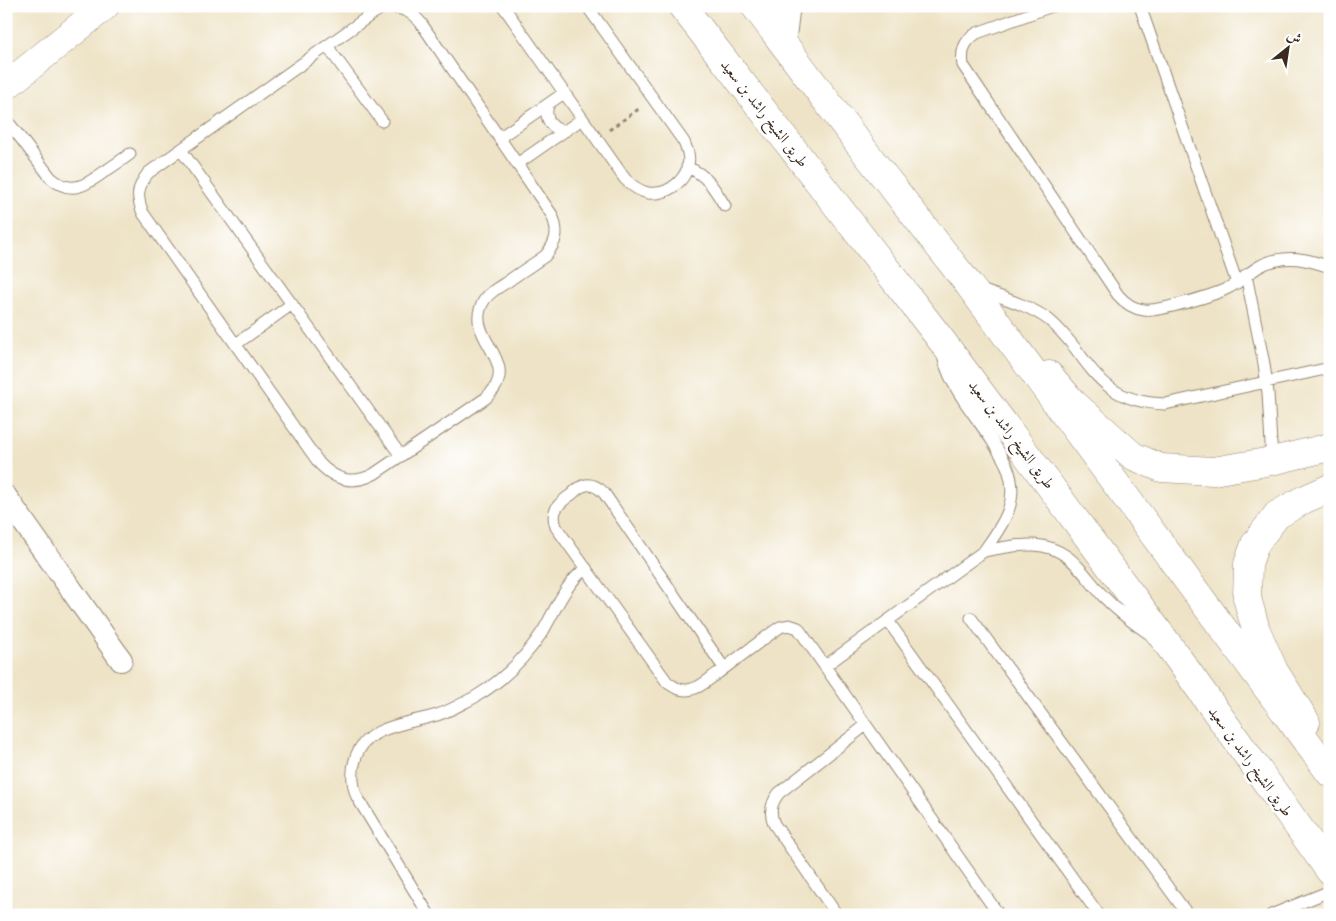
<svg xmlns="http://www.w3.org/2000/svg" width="1336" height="921" font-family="'Libre Caslon Text',Amiri,serif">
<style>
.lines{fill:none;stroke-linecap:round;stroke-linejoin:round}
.service-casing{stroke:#948672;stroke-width:13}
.minor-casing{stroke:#948672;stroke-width:24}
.tertiary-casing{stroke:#948672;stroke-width:29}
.primary-casing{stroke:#948672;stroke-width:29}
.path{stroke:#948672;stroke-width:3;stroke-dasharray:4 4;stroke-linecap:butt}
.service{stroke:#fff;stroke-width:11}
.minor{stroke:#fff;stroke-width:22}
.tertiary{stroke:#fff;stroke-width:28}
.primary{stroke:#fff;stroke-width:28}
.labels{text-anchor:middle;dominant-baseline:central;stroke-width:5;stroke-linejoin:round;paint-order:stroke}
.street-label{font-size:15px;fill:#3b2a1e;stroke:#fff}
</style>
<rect width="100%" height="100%" fill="#fff"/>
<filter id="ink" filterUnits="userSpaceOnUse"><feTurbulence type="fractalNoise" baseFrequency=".02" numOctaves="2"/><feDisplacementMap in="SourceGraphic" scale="10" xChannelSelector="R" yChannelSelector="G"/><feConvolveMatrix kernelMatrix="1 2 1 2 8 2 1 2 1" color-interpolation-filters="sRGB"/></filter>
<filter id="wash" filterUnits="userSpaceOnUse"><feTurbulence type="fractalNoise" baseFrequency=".0096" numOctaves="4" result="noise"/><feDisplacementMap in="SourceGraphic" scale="20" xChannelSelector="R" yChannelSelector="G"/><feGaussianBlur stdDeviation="1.12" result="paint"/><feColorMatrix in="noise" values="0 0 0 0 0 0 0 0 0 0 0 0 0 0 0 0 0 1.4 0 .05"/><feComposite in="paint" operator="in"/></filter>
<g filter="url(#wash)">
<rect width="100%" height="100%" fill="#eee3c6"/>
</g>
<g filter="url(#ink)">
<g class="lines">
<g class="service-casing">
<path id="service" d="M503,6l122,173c7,7 14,12 23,14 22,3 45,-17 40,-40 -1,-4 -3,-8 -4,-11l-97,-136
M1052,6l-75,27c-13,8 -16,18 -14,32l155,230c7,8 15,14 26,15 14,2 71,-15 84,-22 19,-10 27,-24 49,-28 19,-4 35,1 53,7
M1140,6l97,277
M389,7c14,1 23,5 32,16l131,192c7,17 5,27 -7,41 -13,9 -26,17 -38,26 -8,5 -17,10 -22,17 -24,35 31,58 9,90 -2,3 -6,6 -8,9l-112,76c-21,11 -38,7 -55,-11l-176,-250c-7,-17 -6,-25 5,-40l224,-159 8,-5z
M327,46l55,75
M548,105c-4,14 3,24 17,26
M6,119l45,59c20,17 34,8 53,-6 9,-6 18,-12 26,-18
M499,138l65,-45
M181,150l220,306
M517,164l65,-45
M687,167c20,8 27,21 38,39
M1246,275l18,89 4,29 4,68
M979,289c23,9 50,16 70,31 10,8 18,18 26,28 26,36 42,54 90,56l165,-36
M236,344l56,-40
M984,551c17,-3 34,-7 50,-6 36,2 48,28 69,51 14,15 29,26 45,37
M971,618l217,297
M888,621l211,294
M825,666l159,-115c9,-13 19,-26 24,-40 5,-13 5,-28 0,-42 -4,-11 -11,-20 -17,-30 -17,-25 -39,-50 -47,-79
M724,668l-120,-175c-5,-5 -11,-9 -18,-8 -6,1 -10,5 -14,9 -13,9 -22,16 -16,33l111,155c8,6 15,10 25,7 10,-2 18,-11 26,-16 21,-16 41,-31 62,-46l9,-2 9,3 201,287
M429,915l-72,-118c-5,-13 -6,-24 -2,-37 9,-35 53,-36 82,-45 13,-4 26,-12 38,-18 27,-16 51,-40 68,-66 13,-22 22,-47 43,-63
M837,915l-63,-91c-5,-12 -3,-21 5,-31l87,-68
M1271,915l59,-24"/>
</g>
<g class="minor-casing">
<path id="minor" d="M790,6l-2,6 -4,33 7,9
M6,497l115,163"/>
</g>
<g class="tertiary-casing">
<path id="tertiary" d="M6,86l99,-80
M1049,375l24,28 60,53 28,12 52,3 59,-10 58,-14
M1306,722l-32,-51 -18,-41 -9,-32 1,-34 7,-20 22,-29 26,-15 27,-12"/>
</g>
<g class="primary-casing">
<path id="primary" d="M682,6l257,331 228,306 163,228
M755,6l104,138 110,141 361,488"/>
</g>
<path class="path" d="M609,130l31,-22"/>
<use href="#service" class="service"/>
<use href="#minor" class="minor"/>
<use href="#tertiary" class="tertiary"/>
<use href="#primary" class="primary"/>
</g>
</g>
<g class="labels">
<g class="street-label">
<text transform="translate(765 113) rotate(52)">طريق الشيخ راشد بن سعيد</text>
<text transform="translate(1012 434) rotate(53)">طريق الشيخ راشد بن سعيد</text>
<text transform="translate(1251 761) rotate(54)">طريق الشيخ راشد بن سعيد</text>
</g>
</g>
<rect width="1336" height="921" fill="none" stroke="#fff" stroke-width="25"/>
<g transform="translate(1288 48) rotate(30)" stroke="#ffffff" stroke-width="4" paint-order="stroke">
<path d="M0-4L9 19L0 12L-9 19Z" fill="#3b2a1e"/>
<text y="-8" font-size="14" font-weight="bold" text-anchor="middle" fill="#3b2a1e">ش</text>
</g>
</svg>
